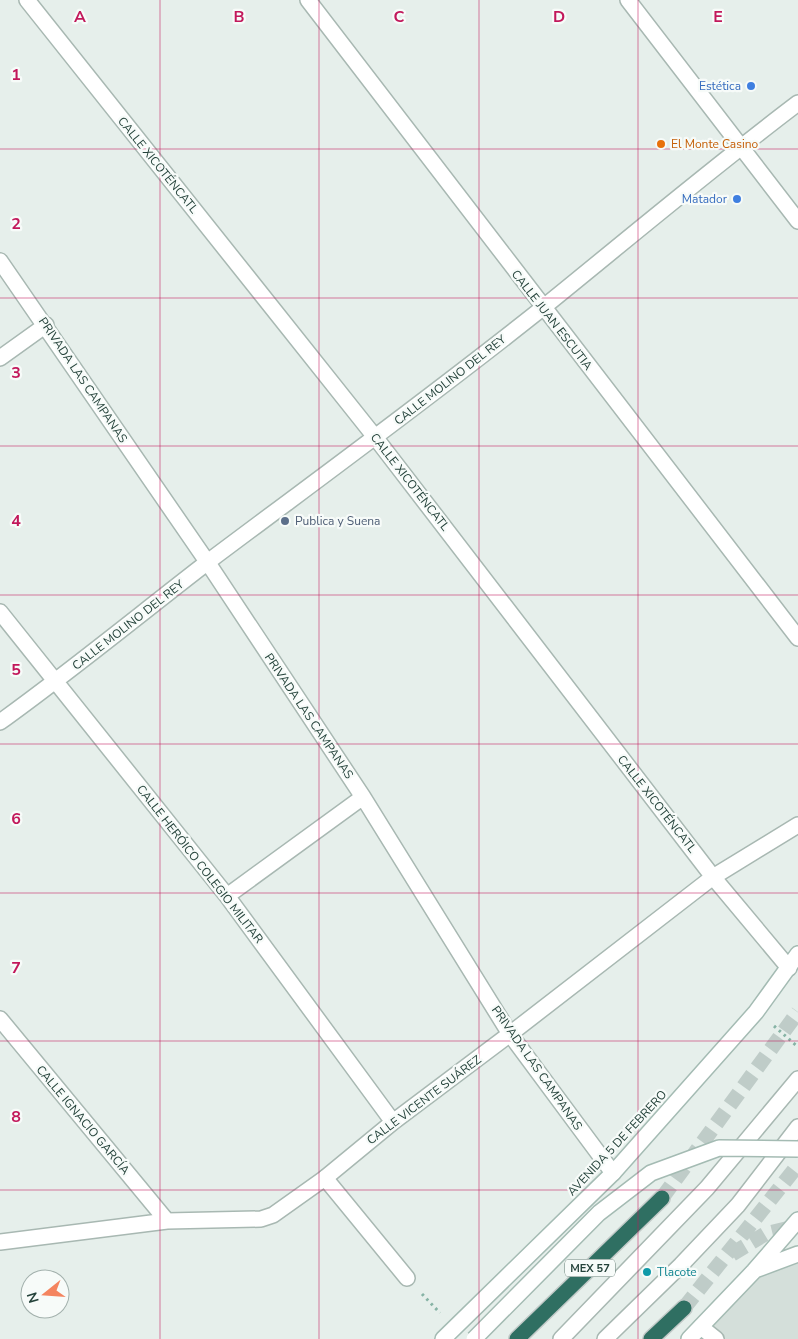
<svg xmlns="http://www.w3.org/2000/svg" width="798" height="1339" font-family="'Nunito Sans',sans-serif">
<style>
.built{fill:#d4dfda}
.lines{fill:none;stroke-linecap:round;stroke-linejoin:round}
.highway-tunnel{stroke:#bfccc8;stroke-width:15;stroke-dasharray:15 8;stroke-linecap:butt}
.lane-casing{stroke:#a8b8b2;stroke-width:18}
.street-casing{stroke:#a8b8b2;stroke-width:18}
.secondary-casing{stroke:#a4bbb3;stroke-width:18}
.highway-casing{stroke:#c2cac8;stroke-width:18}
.path{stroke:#86b3a5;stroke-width:3;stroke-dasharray:2.5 4;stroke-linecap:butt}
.lane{stroke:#fff;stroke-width:15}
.street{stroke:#fff;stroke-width:15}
.secondary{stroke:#fff;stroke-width:15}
.highway{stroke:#2f6f62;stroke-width:15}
.secondary-bridge-casing{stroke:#a4bbb3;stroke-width:18;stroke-linecap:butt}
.secondary-bridge{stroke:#fff;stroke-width:15}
.grid{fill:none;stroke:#c2185b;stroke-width:1;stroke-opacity:0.55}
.shop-dot{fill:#3f7fe0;stroke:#f7fbf9;stroke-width:2}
.food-dot{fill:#e8710a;stroke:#f7fbf9;stroke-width:2}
.service-dot{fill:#5c6f8a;stroke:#f7fbf9;stroke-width:2}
.culture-dot{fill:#0f9aa8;stroke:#f7fbf9;stroke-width:2}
.labels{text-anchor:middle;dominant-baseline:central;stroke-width:4.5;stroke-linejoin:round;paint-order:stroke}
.shield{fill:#f7fbf9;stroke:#637a73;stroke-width:1}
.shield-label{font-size:11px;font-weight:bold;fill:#24423a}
.shop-label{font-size:12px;fill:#366cbe;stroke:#f7fbf9;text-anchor:end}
.food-label{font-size:12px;fill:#c56008;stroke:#f7fbf9;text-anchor:start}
.street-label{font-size:12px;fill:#24423a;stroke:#f7fbf9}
.service-label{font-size:12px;fill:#4e5e75;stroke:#f7fbf9;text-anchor:start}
.culture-label{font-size:12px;fill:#0d838f;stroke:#f7fbf9;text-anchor:start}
.grid-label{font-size:16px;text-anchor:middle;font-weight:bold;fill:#c2185b;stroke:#f7fbf9;stroke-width:4.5;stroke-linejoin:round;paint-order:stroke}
</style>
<rect width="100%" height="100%" fill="#e6efeb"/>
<path class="built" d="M798,1254v85h-109l65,-68z"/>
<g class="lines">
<path class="highway-tunnel" d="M662,1198l136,-186
M732,1254l33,-20 33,-8
M684,1308l114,-143"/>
<g class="lane-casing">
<path id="lane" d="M325,1178l82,100
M701,1327l15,12
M561,1339l146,-151 91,-109
M605,1339l76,-74 57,-60 60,-78"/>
</g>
<g class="street-casing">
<path id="street" d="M27,0l348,437 338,440 76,91
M308,0l490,638
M628,0l170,221
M0,261l208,302 155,234 147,237 103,139
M0,358l46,-33
M0,612l227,284 166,226
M0,722c71,-51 139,-107 209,-161 112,-84 226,-167 336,-255 84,-68 167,-138 253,-203
M227,896l136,-99
M0,1019l167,202
M0,1242l167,-21 94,-2 12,-4 52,-37 68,-56 117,-88 203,-157 85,-52"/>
</g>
<g class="secondary-casing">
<path id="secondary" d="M755,1270l43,-16
M443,1339l170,-166 143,-161 42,-58
M689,1339l65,-68 44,-51"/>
</g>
<g class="highway-casing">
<path id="highway" d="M517,1339l145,-141
M651,1339l33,-31"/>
</g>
<path class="path" d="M774,1026l24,21
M422,1294l18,19"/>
<use href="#lane" class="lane"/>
<use href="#street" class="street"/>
<use href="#secondary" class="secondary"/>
<use href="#highway" class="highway"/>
<g class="secondary-bridge-casing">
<path id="secondary-bridge" d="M474,1339l125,-126 52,-40 68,-25 79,1"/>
</g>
<use href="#secondary-bridge" class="secondary-bridge"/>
</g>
<path class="grid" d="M160,0v1339M319,0v1339M479,0v1339M638,0v1339M0,149h798M0,298h798M0,446h798M0,595h798M0,744h798M0,893h798M0,1041h798M0,1190h798"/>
<g class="shop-dot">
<circle cx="751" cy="86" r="5"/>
<circle cx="737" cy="199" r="5"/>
</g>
<circle class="food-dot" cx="661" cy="144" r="5"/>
<circle class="service-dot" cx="285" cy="521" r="5"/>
<circle class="culture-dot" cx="647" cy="1272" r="5"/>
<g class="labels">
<rect class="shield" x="565" y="1259.5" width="50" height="17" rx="4"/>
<g class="shield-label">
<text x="590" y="1268">MEX 57</text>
</g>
<g class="shop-label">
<text x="741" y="86">Estética</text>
<text x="727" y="199">Matador</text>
</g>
<g class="food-label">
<text x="671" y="144">El Monte Casino</text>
</g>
<g class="street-label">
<text transform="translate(158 165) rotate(51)">CALLE XICOTÉNCATL</text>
<text transform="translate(552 320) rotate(52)">CALLE JUAN ESCUTIA</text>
<text transform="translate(83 380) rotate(56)">PRIVADA LAS CAMPANAS</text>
<text transform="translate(450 380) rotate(-38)">CALLE MOLINO DEL REY</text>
<text transform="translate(410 482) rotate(52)">CALLE XICOTÉNCATL</text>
<text transform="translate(128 625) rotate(-38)">CALLE MOLINO DEL REY</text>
<text transform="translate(309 716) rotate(56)">PRIVADA LAS CAMPANAS</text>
<text transform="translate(657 804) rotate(52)">CALLE XICOTÉNCATL</text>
<text transform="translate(200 864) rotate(52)">CALLE HERÓICO COLEGIO MILITAR</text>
<text transform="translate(537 1068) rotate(55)">PRIVADA LAS CAMPANAS</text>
<text transform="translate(424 1100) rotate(-37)">CALLE VICENTE SUÁREZ</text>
<text transform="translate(83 1120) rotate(50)">CALLE IGNACIO GARCÍA</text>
<text transform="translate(617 1143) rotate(-47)">AVENIDA 5 DE FEBRERO</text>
</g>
<g class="service-label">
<text x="295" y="521">Publica y Suena</text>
</g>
<g class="culture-label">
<text x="657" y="1272">Tlacote</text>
</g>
</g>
<g class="grid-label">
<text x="80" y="22">A</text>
<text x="239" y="22">B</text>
<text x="399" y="22">C</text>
<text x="559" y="22">D</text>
<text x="718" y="22">E</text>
<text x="16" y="80">1</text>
<text x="16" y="229">2</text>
<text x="16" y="378">3</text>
<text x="16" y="526">4</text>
<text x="16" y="675">5</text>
<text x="16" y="824">6</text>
<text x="16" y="973">7</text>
<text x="16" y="1122">8</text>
</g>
<g transform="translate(45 1294) rotate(253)"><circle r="24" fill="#f7fbf9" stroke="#a3b1ad"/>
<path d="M0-4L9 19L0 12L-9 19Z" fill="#f4845f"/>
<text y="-8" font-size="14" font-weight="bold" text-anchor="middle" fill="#24423a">N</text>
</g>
</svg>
